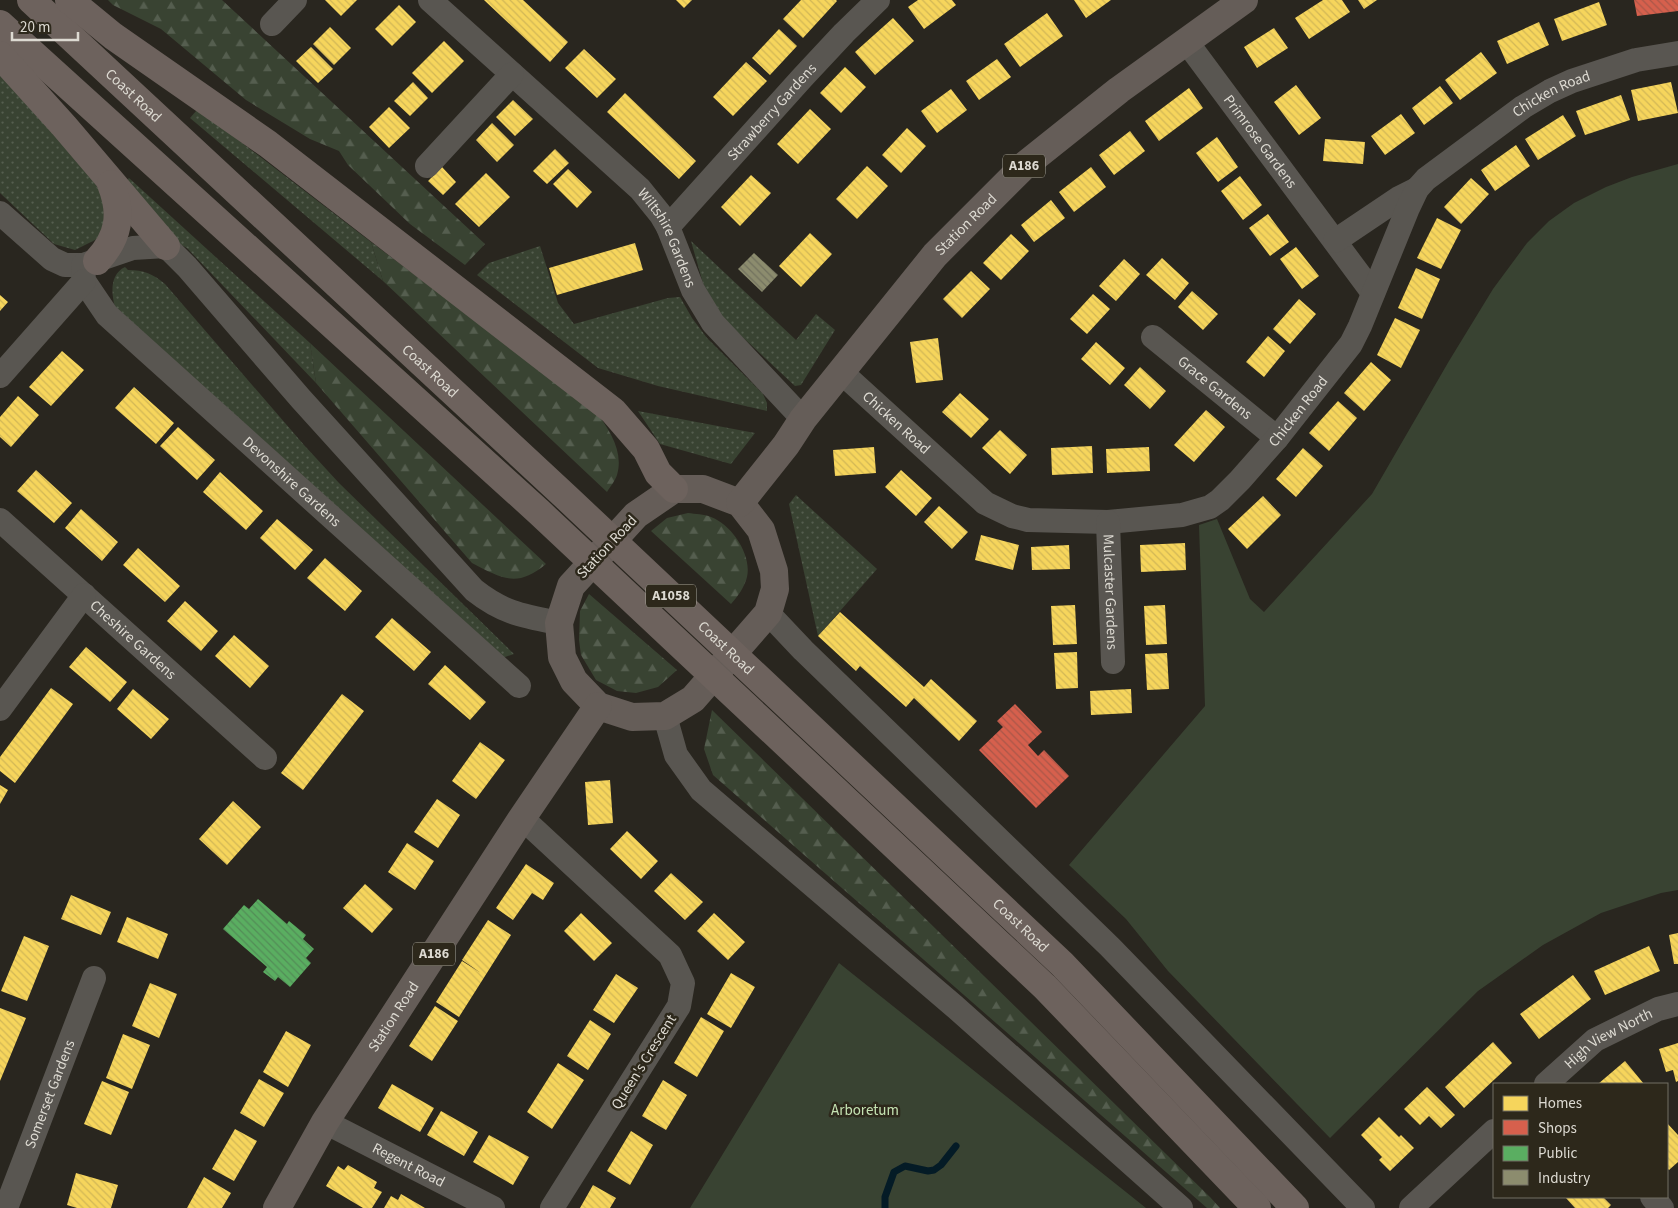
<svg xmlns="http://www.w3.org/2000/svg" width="1678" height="1208" font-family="'Source Sans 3',sans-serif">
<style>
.grass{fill:url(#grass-dots)}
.forest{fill:url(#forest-firs)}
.green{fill:#394332}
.homes{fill:url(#homes-back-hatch)}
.shops{fill:url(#shops-back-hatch)}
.public{fill:url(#public-back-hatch)}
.industry{fill:url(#industry-back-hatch)}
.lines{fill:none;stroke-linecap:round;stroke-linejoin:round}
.stream{stroke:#041b26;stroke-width:7}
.minor{stroke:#595651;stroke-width:24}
.major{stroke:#655d58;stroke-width:28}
.highway{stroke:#6d625d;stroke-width:28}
.labels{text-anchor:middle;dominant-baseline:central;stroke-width:5;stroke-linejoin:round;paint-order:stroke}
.shield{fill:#2d281b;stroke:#a8a59b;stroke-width:1}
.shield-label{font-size:14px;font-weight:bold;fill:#dddad2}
.street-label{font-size:15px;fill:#dddad2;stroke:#2d281b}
.park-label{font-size:15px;fill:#c5e3b3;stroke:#2d281b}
</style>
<defs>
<pattern id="grass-dots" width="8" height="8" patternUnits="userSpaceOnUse" patternTransform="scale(1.25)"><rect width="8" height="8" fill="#394332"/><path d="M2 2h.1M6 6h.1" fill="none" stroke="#555e4f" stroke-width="1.8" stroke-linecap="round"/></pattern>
<pattern id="forest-firs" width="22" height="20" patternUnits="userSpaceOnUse" patternTransform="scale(1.25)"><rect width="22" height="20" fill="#394332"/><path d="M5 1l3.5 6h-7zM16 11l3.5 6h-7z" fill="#555e4f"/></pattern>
<pattern id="homes-back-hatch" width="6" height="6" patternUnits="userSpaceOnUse" patternTransform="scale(1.25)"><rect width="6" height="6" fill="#f6d55c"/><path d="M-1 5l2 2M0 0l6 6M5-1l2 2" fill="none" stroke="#d2b756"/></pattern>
<pattern id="shops-back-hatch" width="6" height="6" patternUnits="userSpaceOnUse" patternTransform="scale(1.25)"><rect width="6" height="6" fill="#d6604d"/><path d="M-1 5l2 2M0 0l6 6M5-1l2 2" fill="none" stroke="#aa5749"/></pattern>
<pattern id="public-back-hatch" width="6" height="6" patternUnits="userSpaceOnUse" patternTransform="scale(1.25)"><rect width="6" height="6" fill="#5aae61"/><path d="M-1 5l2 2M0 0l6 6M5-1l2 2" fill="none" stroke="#538d57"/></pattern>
<pattern id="industry-back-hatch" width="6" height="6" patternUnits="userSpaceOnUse" patternTransform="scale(1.25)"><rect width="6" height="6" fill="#8c8c6e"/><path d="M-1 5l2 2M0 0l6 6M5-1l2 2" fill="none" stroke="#72725e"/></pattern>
</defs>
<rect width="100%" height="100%" fill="#29261f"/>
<path class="grass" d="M0,72l89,99 20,38 -4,26 -30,15 -21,-6 -54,-51z
M197,110l10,6 164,126 12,39 -193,-163z
M129,178l181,165 6,40 -129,-135 -19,-10 -43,-55z
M691,241l105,99 20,-26 19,16 -34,55 -6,1 -74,-69 -17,-30z
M540,246l18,57 16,21 94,-26 12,-1 12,21 15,20 56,56 4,9v8l-109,-25 -60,-18 -121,-93 12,-12z
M125,267l3,3c16,0 25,4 37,14l139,161 35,38 175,171 -15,5 -384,-352c-4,-14 -5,-33 10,-40z
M638,411l117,22 -24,31 -71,-20z
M796,495l81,74 -59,67 -29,-132z"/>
<path class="forest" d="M108,0h114l263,244 -20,21 -55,-41 -62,-59 -9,-14 -29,-12 -64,-39 -85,-71 -48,-24z
M371,242l225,169c13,19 28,40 21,64 -2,6 -7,12 -10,17l-224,-211z
M310,343l236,221c-29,24 -43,15 -74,-1l-156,-180z
M688,513c7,1 16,1 23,4 21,8 41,38 36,60 -3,11 -9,19 -16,27l-80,-73 16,-13z
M589,594l88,76 -19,17 -22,6 -19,-2 -21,-11 -15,-25 -2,-15 1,-29z
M712,710l498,487 10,11h-13l-494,-433 -9,-26z"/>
<path class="green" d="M1678,164v726l-17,3 -60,20 -58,32 -65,46 -148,147 -162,-167 -42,-52 -57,-54 136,-159 -6,-181 18,-6 33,80 14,13 108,-118 77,-133 44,-72 34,-46 22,-22 25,-18 32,-16 26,-10z
M839,963l307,245h-456z"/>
<path class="homes" d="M325,0h32l-16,16z
M484,0h39l45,42 -18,20z
M676,0h16l-8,8z
M801,0h35l1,1 -34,37 -20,-19z
M918,0h34l4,5 -32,24 -16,-22z
M1074,0h37l-25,18z
M1323,0h19l8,12 -41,27 -14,-21z
M1358,0h19l-13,9z
M1599,2l8,23 -45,16 -8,-22z
M399,5l17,17 -24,24 -17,-17z
M1047,13l16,23 -43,31 -16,-23z
M893,18l21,23 -39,34 -20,-23z
M1539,22l10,23 -42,19 -10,-23z
M330,27l21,21 -17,17 -21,-21z
M1274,28l14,20 -31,20 -13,-21z
M779,29l18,17 -27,29 -18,-17z
M444,41l20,20 -32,32 -20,-20z
M311,47l22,22 -15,14 -22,-22z
M584,49l32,30 -19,19 -32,-30z
M1481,52l16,21 -37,27 -15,-20z
M997,59l14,18 -32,23 -13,-19z
M746,62l21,19 -34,35 -20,-19z
M845,67l21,20 -25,26 -21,-20z
M413,82l15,16 -18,18 -16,-15z
M1671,82l7,31 -40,8 -7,-31z
M1296,85l25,33 -22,17 -25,-33z
M1440,86l13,17 -29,22 -12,-17z
M1189,88l14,20 -44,33 -14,-20z
M951,89l16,21 -30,23 -16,-22z
M625,93l71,68 -17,18 -72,-67z
M1621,95l9,25 -45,15 -9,-24z
M513,100l20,19 -18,17 -19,-19z
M389,107l21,21 -21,20 -20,-21z
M810,109l21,20 -33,35 -21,-20z
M1401,114l14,19 -30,22 -14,-19z
M1563,115l13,21 -38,24 -13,-21z
M492,123l22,22 -17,17 -21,-22z
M907,128l19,18 -25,27 -19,-18z
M1130,131l15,20 -31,24 -15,-20z
M1217,137l21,30 -20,15 -22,-29z
M1325,139l40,3 -2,22 -40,-3z
M1516,145l14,21 -35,25 -14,-21z
M555,149l14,14 -22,21 -14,-13z
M867,166l21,20 -31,33 -21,-20z
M442,167l14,15 -13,13 -15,-14z
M1091,167l15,20 -32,25 -15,-20z
M568,169l24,23 -15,16 -24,-24z
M486,173l24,24 -31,30 -24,-23z
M751,175l20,18 -31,33 -19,-19z
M1240,176l22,29 -19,15 -22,-29z
M1471,178l18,16 -28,30 -17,-17z
M1051,200l14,18 -31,24 -13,-17z
M1268,214l21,28 -19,14 -21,-28z
M1437,218l24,12 -20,39 -24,-11z
M810,233l22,21 -31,33 -22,-21z
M1011,234l18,17 -28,29 -18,-17z
M635,243l8,27 -86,25 -8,-27z
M1296,247l23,29 -17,13 -22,-30z
M1162,258l27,25 -14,17 -29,-25z
M1124,259l16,15 -24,27 -17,-15z
M1416,268l24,11 -18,40 -24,-11z
M971,271l19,18 -28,29 -19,-19z
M1192,291l26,23 -15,16 -25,-23z
M1093,294l17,15 -23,25 -17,-15z
M0,295l8,7 -8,9z
M1299,299l17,15 -26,30 -17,-15z
M1395,318l25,12 -19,38 -24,-13z
M1268,336l17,15 -21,26 -18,-15z
M938,338l5,42 -27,3 -6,-41z
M1096,342l29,26 -15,17 -29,-26z
M62,351l22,19 -33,36 -22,-19z
M1371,362l20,18 -27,31 -20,-18z
M1140,367l26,24 -16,18 -26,-24z
M134,387l40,36 -18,21 -41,-36z
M960,393l29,26 -18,19 -29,-26z
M18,396l21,19 -28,32 -11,-10v-20z
M1338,401l19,17 -28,33 -20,-18z
M1206,410l19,17 -31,35 -20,-17z
M178,427l37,33 -18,20 -37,-34z
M1000,430l27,25 -17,19 -28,-26z
M1092,446l1,27 -41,2 -1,-27z
M874,447l2,26 -41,3 -2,-26z
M1149,447l1,24 -43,2 -1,-24z
M1303,448l20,18 -27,31 -20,-18z
M36,470l36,33 -18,20 -37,-32z
M901,470l31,28 -16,18 -31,-29z
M220,472l43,39 -17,19 -43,-38z
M1263,496l18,19 -34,34 -19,-20z
M939,506l29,26 -16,17 -28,-27z
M81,509l37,33 -16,19 -37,-33z
M277,519l36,31 -18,20 -35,-32z
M981,535l38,10 -6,25 -38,-10z
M1185,543l1,27 -45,2 -1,-27z
M1069,545l1,24 -38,1 -1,-23z
M138,548l42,38 -15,16 -42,-37z
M325,558l37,33 -17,20 -38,-33z
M185,601l33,30 -17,20 -34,-30z
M1075,605l2,39 -24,1 -2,-39z
M1165,605l2,39 -21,1 -2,-39z
M840,612l84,75 7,-8 46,42 -18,20 -45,-43 -8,9 -46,-41 -4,5 -38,-35z
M392,618l39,34 -17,19 -39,-34z
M234,635l35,31 -19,22 -35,-32z
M86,647l41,35 -17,20 -41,-35z
M1077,652l1,36 -22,1 -2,-36z
M1167,653l2,36 -22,1 -2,-36z
M445,665l41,37 -16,18 -42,-36z
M51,688l22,16 -58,79 -15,-12v-14z
M133,689l36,30 -18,20 -34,-30z
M1131,689l1,24 -41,2 -1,-24z
M342,694l22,17 -61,79 -22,-17z
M480,742l25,18 -29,39 -24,-18z
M610,780l3,43 -25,2 -3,-43z
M0,785l8,5 -8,14z
M437,799l23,16 -22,33 -24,-16z
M233,801l28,26 -34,38 -28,-26z
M627,831l31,30 -17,18 -31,-30z
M407,843l27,18 -19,29 -27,-18z
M526,864l28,19 -11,17 -11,-7 -19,27 -17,-12z
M671,873l32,29 -18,18 -31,-29z
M365,884l28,25 -21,24 -29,-25z
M71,895l40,17 -10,23 -40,-16z
M581,913l31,30 -18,18 -30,-30z
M714,913l31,29 -17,18 -31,-29z
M127,917l41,17 -10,25 -41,-17z
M488,920l23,15 -52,82 -23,-15 26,-41 19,12 -19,-13z
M1678,933v31h-4l-5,-29z
M24,936l25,10 -22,55 -26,-10z
M1649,946l11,25 -55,24 -11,-24z
M731,973l24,14 -24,41 -24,-14z
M616,974l22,14 -24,35 -21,-13z
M1573,975l18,24 -52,40 -19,-25z
M150,983l27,11 -18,44 -27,-12z
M435,1006l23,15 -26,40 -23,-15z
M0,1008l26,10 -26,63z
M701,1017l23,14 -27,46 -23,-14z
M590,1020l21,14 -23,36 -21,-14z
M286,1031l25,14 -23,42 -25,-15z
M123,1034l27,11 -18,44 -26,-11z
M1493,1042l19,21 -48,45 -19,-21z
M1678,1043v38l-2,1 -3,-12 -7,2 -7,-23z
M1625,1061l19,23h-46z
M558,1063l26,17 -32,49 -25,-17z
M259,1079l25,14 -20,34 -24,-14z
M663,1080l24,15 -21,35 -24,-14z
M102,1081l27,11 -18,43 -27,-11z
M392,1084l42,24 -14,24 -42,-24z
M1427,1087l28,28 -14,13 -12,-12 -9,9 -16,-16z
M441,1111l37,21 -14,24 -37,-21z
M1379,1117l20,20 2,-2 13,13 -24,23 -11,-11 3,-3 -21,-22z
M1667,1123l11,12v27l-9,8 -2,-2z
M235,1129l22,12 -23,40 -22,-12z
M631,1131l22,14 -23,40 -23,-14z
M489,1135l40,22 -16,28 -40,-23z
M348,1165l29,17 -3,6 8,4 -10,16h-9l-37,-22 12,-20 6,4z
M76,1173l42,12 -7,23h-34l-10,-3z
M204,1177l27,16 -9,15h-35z
M593,1185l23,13 -6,10h-30z
M401,1194l24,14h-41l7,-12 7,4z
M1565,1197h38l8,8 -3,3h-33z"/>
<path class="shops" d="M1634,0h44v11l-41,5z
M1015,704l27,28 -14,13 10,11 6,-6 25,26 -33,32 -57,-58 24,-23 -6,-6z"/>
<path class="public" d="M258,899l29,25 2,-3 17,14 -3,4 11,10 -8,9 5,5 -21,24 -12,-10 -3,4 -12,-9 4,-5 -44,-38 21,-24 5,4z"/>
<path class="industry" d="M754,253l24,22 -16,17 -24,-23z"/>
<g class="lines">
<path class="stream" d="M885,1208v-11l9,-25 11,-6 23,5 6,-1 7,-5 15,-19"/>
<g class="minor">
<path id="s1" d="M430,0l210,189 21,26 7,12 25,63 20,33 90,96"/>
<path d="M272,24l23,-24"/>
<path id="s2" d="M1186,41l187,252"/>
<path d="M427,166l85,-92"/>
<path d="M0,213l52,46 13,6h18l50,-17 33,-2 21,21 114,132 173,191c29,23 49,26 85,33"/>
<path id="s3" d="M668,227l134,-149 42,-45 34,-33"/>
<path d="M1335,241l64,-43 18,-9"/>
<path id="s4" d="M83,265l1,16 23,34 412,371"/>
<path id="s5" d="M1153,337l124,101"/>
<path id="s6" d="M841,372l144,131 27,13 16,4 80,2 74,-7 28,-8 10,-7 20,-20 37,-42 74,-94 9,-18 48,-118 9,-19 9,-10 97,-72 27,-16 22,-10 64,-21 42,-7"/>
<path d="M0,376l84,-95"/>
<path id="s7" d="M0,520l265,238"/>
<path id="s8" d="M1108,522l5,140"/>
<path d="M768,613l35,37 307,297 253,261"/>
<path d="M0,709l84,-114"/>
<path d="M665,716l11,39 25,35 253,216 227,202"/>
<path d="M522,818l148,137 13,28 -4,23 -127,202"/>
<path id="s9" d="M1546,1084l49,-44 63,-31 20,-5"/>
<path id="s10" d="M325,1122l168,86"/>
<path d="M1652,1197l10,11"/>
<path id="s11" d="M6,1208l88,-230"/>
<path d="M1411,1208l83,-77"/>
</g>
<g class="major">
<path d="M674,489h29l37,14 21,27 13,41 1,18 -7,24 -75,86 -28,17 -33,1 -34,-11 -24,-25 -12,-24 -3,-34 12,-37 65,-71z"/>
<path id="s12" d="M740,503l46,-58 17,-26 132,-164 90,-90 94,-75 125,-90"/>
<path id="s13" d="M277,1208l48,-86 197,-304 76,-112"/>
</g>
<g class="highway">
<path id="s14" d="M31,0l535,497 496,467 233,244"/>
<path d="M69,0l44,36 155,108 345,267 33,38 12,24 16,16"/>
<path d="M0,24l539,488 506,475 212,221"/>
<path d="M0,55l64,71 102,120"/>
<path d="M97,261c22,-24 26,-47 14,-77"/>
</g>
</g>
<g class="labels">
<g class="shield">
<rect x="1003" y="154.5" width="42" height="23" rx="4"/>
<rect x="646" y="584.5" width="50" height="23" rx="4"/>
<rect x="413" y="942.5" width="42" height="23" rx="4"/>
</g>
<g class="shield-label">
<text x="1024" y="166">A186</text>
<text x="671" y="596">A1058</text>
<text x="434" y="954">A186</text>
</g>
<g class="street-label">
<text stroke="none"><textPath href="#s14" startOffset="140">Coast Road</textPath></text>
<text stroke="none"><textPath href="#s6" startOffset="975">Chicken Road</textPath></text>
<text stroke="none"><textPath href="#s3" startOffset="155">Strawberry Gardens</textPath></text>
<text stroke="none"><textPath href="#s2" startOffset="125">Primrose Gardens</textPath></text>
<text stroke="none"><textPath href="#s12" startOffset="359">Station Road</textPath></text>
<text stroke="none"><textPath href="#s1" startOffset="339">Wiltshire Gardens</textPath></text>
<text stroke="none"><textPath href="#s14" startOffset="545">Coast Road</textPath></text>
<text stroke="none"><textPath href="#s5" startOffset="80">Grace Gardens</textPath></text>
<text stroke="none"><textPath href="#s6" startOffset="555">Chicken Road</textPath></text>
<text stroke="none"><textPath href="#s6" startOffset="75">Chicken Road</textPath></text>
<text stroke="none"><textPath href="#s4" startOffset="306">Devonshire Gardens</textPath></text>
<text transform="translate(607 547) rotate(-47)">Station Road</text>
<text stroke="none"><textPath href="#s8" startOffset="70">Mulcaster Gardens</textPath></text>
<text stroke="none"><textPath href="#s7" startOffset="179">Cheshire Gardens</textPath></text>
<text stroke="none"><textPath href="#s14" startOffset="950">Coast Road</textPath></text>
<text stroke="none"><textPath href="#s14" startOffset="1355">Coast Road</textPath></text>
<text stroke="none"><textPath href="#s13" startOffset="224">Station Road</textPath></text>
<text stroke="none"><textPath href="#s9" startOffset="78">High View North</textPath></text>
<text transform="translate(644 1062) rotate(-58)">Queen's Crescent</text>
<text stroke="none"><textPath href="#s11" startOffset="122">Somerset Gardens</textPath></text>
<text stroke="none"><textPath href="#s10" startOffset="94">Regent Road</textPath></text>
</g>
<g class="park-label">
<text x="865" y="1110">Arboretum</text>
</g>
</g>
<rect x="1493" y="1083" width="175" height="115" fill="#2d281b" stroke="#736f64"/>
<rect x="1503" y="1096" width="25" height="15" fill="#f6d55c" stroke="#736f64"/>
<text x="1538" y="1108" font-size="15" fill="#dddad2">Homes</text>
<rect x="1503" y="1120" width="25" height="15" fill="#d6604d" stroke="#736f64"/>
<text x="1538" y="1133" font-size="15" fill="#dddad2">Shops</text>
<rect x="1503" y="1146" width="25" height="15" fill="#5aae61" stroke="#736f64"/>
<text x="1538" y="1158" font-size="15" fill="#dddad2">Public</text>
<rect x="1503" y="1170" width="25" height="15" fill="#8c8c6e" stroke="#736f64"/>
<text x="1538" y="1183" font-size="15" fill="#dddad2">Industry</text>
<path d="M12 32v8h66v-8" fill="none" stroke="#dddad2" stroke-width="2.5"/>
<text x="20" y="32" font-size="15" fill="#dddad2" stroke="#2d281b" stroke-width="4" paint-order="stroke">20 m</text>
</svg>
